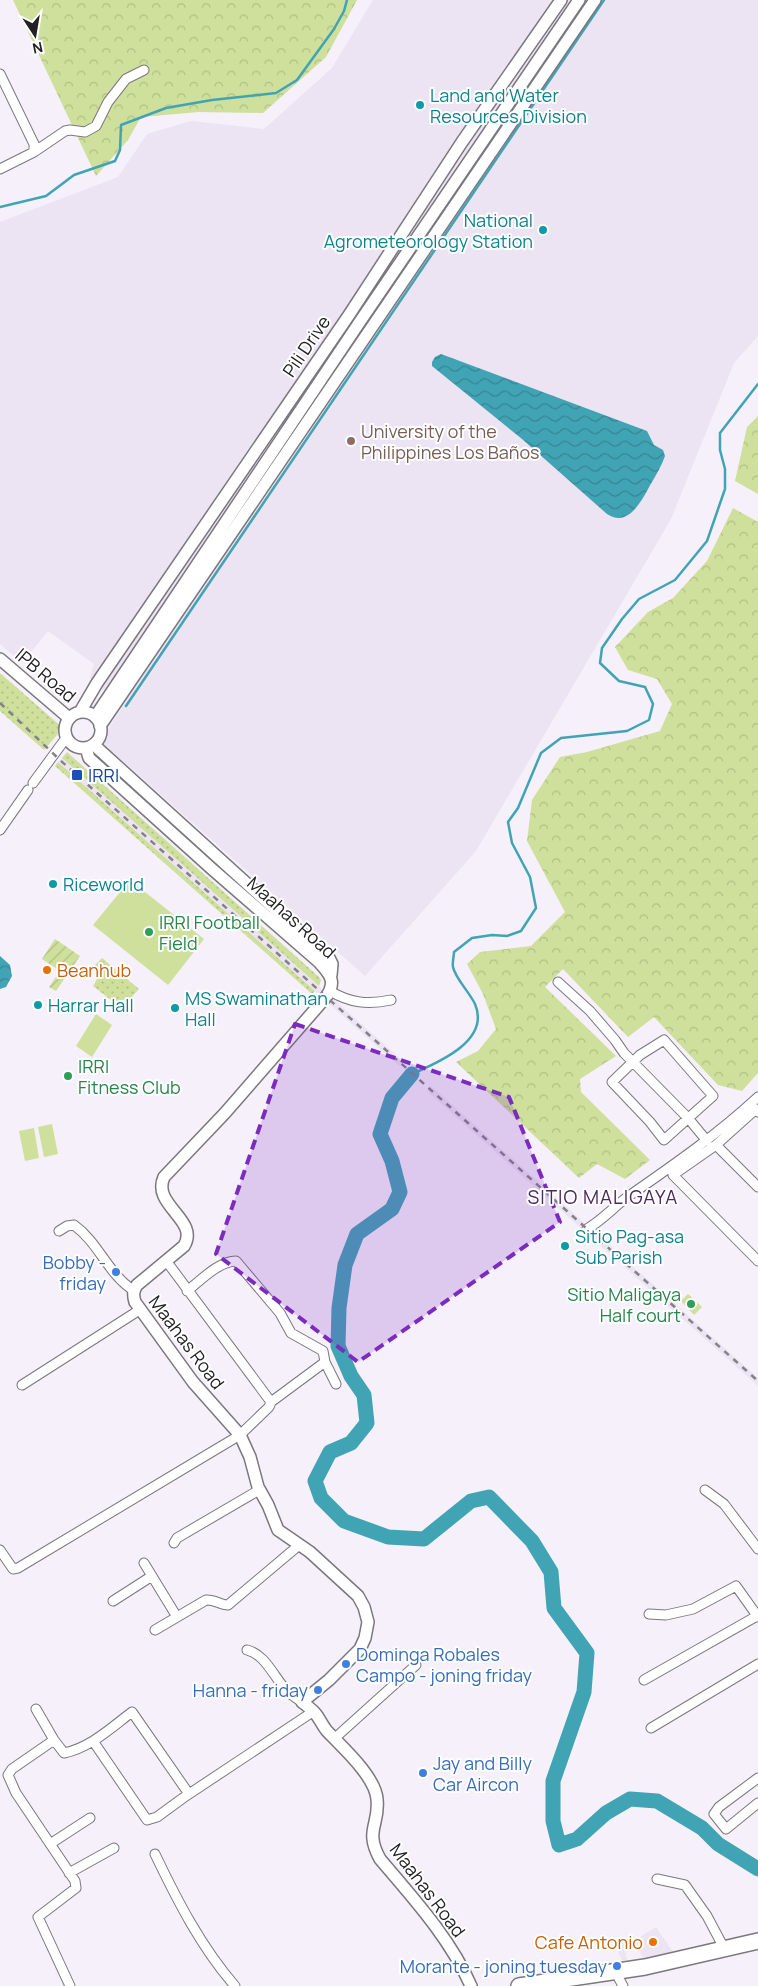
<svg xmlns="http://www.w3.org/2000/svg" width="758" height="1986" font-family="Manrope,sans-serif">
<style>
.built{fill:#ece3f3}
.grass{fill:url(#grass-dots)}
.forest{fill:url(#forest-crowns)}
.garden{fill:url(#garden-furrows)}
.pitch{fill:#cee09b}
.water{fill:url(#water-waves)}
.lines{fill:none;stroke-linecap:round;stroke-linejoin:round}
.stream{stroke:#41a4b5;stroke-width:2.5}
.river{stroke:#41a4b5;stroke-width:15}
.minor-casing{stroke:#7b777e;stroke-width:11}
.tertiary-casing{stroke:#7b777e;stroke-width:14}
.primary-casing{stroke:#7b777e;stroke-width:18}
.minor{stroke:#fff;stroke-width:9}
.tertiary{stroke:#fff;stroke-width:11}
.primary{stroke:#fff;stroke-width:15}
.rail{stroke:#848187;stroke-width:2.5;stroke-dasharray:6 6;stroke-linecap:butt}
.marked{fill:#7b2cbf;fill-opacity:0.2;stroke:#7b2cbf;stroke-width:4;stroke-dasharray:10 6;stroke-linejoin:round}
.culture-dot{fill:#0f9aa8;stroke:#fff;stroke-width:2}
.education-dot{fill:#8d6e63;stroke:#fff;stroke-width:2}
.transit-dot{fill:#1a4fb4;stroke:#fff;stroke-width:2}
.leisure-dot{fill:#2e9e5b;stroke:#fff;stroke-width:2}
.food-dot{fill:#e8710a;stroke:#fff;stroke-width:2}
.shop-dot{fill:#3f7fe0;stroke:#fff;stroke-width:2}
.labels{text-anchor:middle;dominant-baseline:central;stroke-width:4;stroke-linejoin:round;paint-order:stroke}
.culture-label{font-size:18px;fill:#0d838f;stroke:#fff;text-anchor:start}
.street-label{font-size:18px;fill:#212023;stroke:#fff}
.education-label{font-size:18px;fill:#785e54;stroke:#fff;text-anchor:start}
.transit-label{font-size:18px;fill:#164399;stroke:#fff;text-anchor:start}
.leisure-label{font-size:18px;fill:#27864d;stroke:#fff;text-anchor:start}
.food-label{font-size:18px;fill:#c56008;stroke:#fff;text-anchor:start}
.shop-label{font-size:18px;fill:#366cbe;stroke:#fff;text-anchor:end}
.neighbourhood-label{font-size:19px;letter-spacing:1px;fill:#4a2a63;stroke:#fff}
</style>
<defs>
<pattern id="grass-dots" width="8" height="8" patternUnits="userSpaceOnUse" patternTransform="scale(1.25)"><rect width="8" height="8" fill="#cee09b"/><path d="M2 2h.1M6 6h.1" fill="none" stroke="#b1c085" stroke-width="1.8" stroke-linecap="round"/></pattern>
<pattern id="forest-crowns" width="20" height="18" patternUnits="userSpaceOnUse" patternTransform="scale(1.25)"><rect width="20" height="18" fill="#cee09b"/><path d="M2 6a3 3 0 1 1 6 0M12 15a3 3 0 1 1 6 0" fill="none" stroke="#b1c085"/></pattern>
<pattern id="garden-furrows" width="10" height="10" patternUnits="userSpaceOnUse" patternTransform="scale(1.25)"><rect width="10" height="10" fill="#cee09b"/><path d="M-1 1l2-2M0 10L10 0M9 11l2-2" fill="none" stroke="#b1c085"/></pattern>
<pattern id="water-waves" width="16" height="10" patternUnits="userSpaceOnUse" patternTransform="scale(1.25)"><rect width="16" height="10" fill="#41a4b5"/><path d="M0 5q4-4 8 0t8 0" fill="none" stroke="#368593"/></pattern>
</defs>
<rect width="100%" height="100%" fill="#f5f0f9"/>
<path class="built" d="M373,0h385v336l-24,27 -63,156 -195,332 -111,125 -260,-231 -3,-7 20,-30 -32,-31 4,-13 -46,-33 -26,32 -22,-19v-422l118,-45 29,-43 44,-13 73,8 68,-61z
M62,758l341,303 -4,5 -341,-304z
M431,1086l327,292v8l-331,-295z
M656,1927l17,25 -29,8 -9,-20z
M623,1938l4,22 -5,1 -8,-20z"/>
<path class="grass" d="M0,673l63,55 -19,22 -44,-39z
M67,752l252,225 2,3 -2,6 -257,-228z
M58,762l257,229 -3,3 -257,-228z
M102,958l37,31 -9,10h-5l-9,5 -23,-18 9,-15 -7,-6z"/>
<path class="forest" d="M13,0h344l-31,57 -63,56 -64,-1 -58,5 -13,23 -32,36z
M758,416v78l-23,-13 12,-54z
M733,508l25,14v551l-16,18 -24,-6 -64,-68 -26,20 -65,-68 -18,18 71,69 -36,23 1,13 69,68 -25,19 -28,-15 -18,14 -123,-116 22,-11 18,-22 -13,-35 -16,-30 13,-12 51,-6 34,-34 -38,-71 5,-41 28,-43 27,-5 73,-21 12,-27 -15,-25 -29,-9 -13,-23 33,-35 25,-14 34,-37z"/>
<path class="garden" d="M55,939l25,17 -24,35 -7,-4 11,-16 -18,-12z"/>
<path class="pitch" d="M130,880l74,59 -36,46 -75,-60z
M96,1014l16,11 -20,32 -16,-11z
M52,1124l6,30 -14,3 -6,-30z
M34,1128l5,30 -14,3 -6,-30z
M688,1294l14,13 -8,8 -13,-14z"/>
<path class="water" d="M441,354l206,77 7,14 9,5 2,6c-3,9 -8,17 -13,26 -9,15 -22,47 -45,32l-85,-75 -90,-73v-4l3,-5z
M0,956l10,9 2,11 -6,11 -6,2z"/>
<g class="lines">
<path class="stream" d="M0,207l46,-11 28,-21 41,-14 5,-11 1,-25 45,-17 46,-8 64,-7 21,-13 37,-51 10,-18 3,-11
M126,706l478,-706
M412,1074c25,-11 79,-33 63,-70 -5,-11 -20,-26 -22,-37 -1,-4 1,-11 1,-15l18,-14 20,-3 15,1 14,-5 15,-23 -6,-31 -18,-34 -4,-21 10,-14 23,-55 20,-15 66,-7 22,-11 4,-16 -8,-17 -26,-6 -19,-18 2,-15 20,-29 17,-20 36,-19 32,-39 18,-52v-20l-5,-19v-17l38,-49"/>
<path class="river" d="M412,1074l-20,24 -12,36 12,27 8,31 -8,17 -35,25 -12,31 -6,43 -1,38 13,30 13,19 3,28 -16,20 -21,9 -15,29 6,17 23,23 44,16 36,2 47,-38 18,-4 43,44 19,31 3,36 33,45 -3,39 -31,89v40l6,24 18,-6 29,-26 24,-14 27,2 45,27 16,16 40,25"/>
<g class="minor-casing">
<path id="minor" d="M0,74l34,70v8l-34,17
M34,152l31,-21 5,-1 15,2 11,-6 12,-24 18,-23 18,-9
M33,783l33,-45
M0,830l28,-40
M558,982l32,29 25,29 9,13 64,65 19,23
M330,991c20,12 38,14 61,9
M664,1040l49,56 -49,44 -14,-18 -38,-40 28,-27z
M758,1112l-2,-3 -40,36 -43,30 85,86
M716,1145l42,42
M587,1229c14,-8 26,-21 39,-31 46,-32 91,-63 132,-101
M59,1231l8,-5 7,-1c25,18 34,49 59,65
M187,1291c13,-10 32,-30 49,-30l44,52 11,20 32,18 2,11 11,22
M22,1385l119,-76
M271,1402l54,-40
M705,1490l19,14 34,45
M174,1543l3,-5 82,-48
M0,1550l13,19 5,-1 222,-133 29,-28 2,-5 -101,-136
M144,1563l33,54
M113,1601l39,-25
M649,1614l17,1 27,-6 43,-23 22,31
M155,1630l51,-30c8,-1 14,5 22,5l70,-59
M247,1650c18,4 27,27 39,40 4,4 10,8 16,12
M644,1680l113,-64
M36,1709l18,31 10,13c26,-5 48,-26 68,-41l57,82
M651,1728l107,-64
M335,1738l81,-73
M54,1740l-42,29 -4,6 8,18 59,88 1,7 -38,29 32,69
M93,1741l54,79 10,-3 26,-19 131,-87
M758,1778l-39,29 -5,7 12,15 32,-26
M50,1844l40,-26
M155,1854c22,46 46,93 80,132
M69,1873l45,-25
M657,1879l28,6 22,31 17,32
M615,1971l8,15"/>
</g>
<g class="tertiary-casing">
<path id="tertiary" d="M0,659l69,59
M65 730a18 18 0 1 1 36 0a18 18 0 1 1-36 0Z
M80,712l17,-29 252,-368 113,-173 99,-142
M95,717l264,-394 220,-323
M100,726l495,-726
M94,745l235,213 3,6 -1,11
M86,748l3,10 123,111 107,93c11,12 18,20 7,35l-101,116 -61,64c-13,28 36,43 20,69l-47,39c-4,6 -4,10 -2,17l58,80 47,53 10,22 8,30 10,18 10,25 32,22 48,44 6,11 4,15 -3,16 -5,11 -31,31 -27,22c4,3 8,6 12,10 5,5 8,13 13,19 15,16 48,45 50,68 3,26 -13,31 3,60 33,39 70,79 91,127"/>
</g>
<g class="primary-casing">
<path id="primary" d="M519,1986l126,-19 113,-26"/>
</g>
<use href="#minor" class="minor"/>
<use href="#tertiary" class="tertiary"/>
<use href="#primary" class="primary"/>
<path class="rail" d="M0,703l60,57 698,621"/>
</g>
<path class="marked" d="M295,1024l214,73 51,125 -202,140 -142,-108z"/>
<g class="culture-dot">
<circle cx="420" cy="105" r="5"/>
<circle cx="543" cy="230" r="5"/>
<circle cx="53" cy="884" r="5"/>
<circle cx="38" cy="1005" r="5"/>
<circle cx="175" cy="1008" r="5"/>
<circle cx="565" cy="1246" r="5"/>
</g>
<circle class="education-dot" cx="351" cy="441" r="5"/>
<rect class="transit-dot" x="71" y="769" width="12" height="12" rx="2.5"/>
<g class="leisure-dot">
<circle cx="149" cy="932" r="5"/>
<circle cx="68" cy="1076" r="5"/>
<circle cx="691" cy="1304" r="5"/>
</g>
<g class="food-dot">
<circle cx="47" cy="970" r="5"/>
<circle cx="653" cy="1942" r="5"/>
</g>
<g class="shop-dot">
<circle cx="116" cy="1272" r="5"/>
<circle cx="346" cy="1664" r="5"/>
<circle cx="318" cy="1690" r="5"/>
<circle cx="423" cy="1773" r="5"/>
<circle cx="617" cy="1966" r="5"/>
</g>
<g class="labels">
<g class="culture-label">
<text x="430" y="95">Land and Water<tspan x="430" dy="21">Resources Division</tspan></text>
<text x="533" y="220" text-anchor="end">National<tspan x="533" dy="21">Agrometeorology Station</tspan></text>
<text x="63" y="884">Riceworld</text>
<text x="185" y="998">MS Swaminathan<tspan x="185" dy="21">Hall</tspan></text>
<text x="48" y="1005">Harrar Hall</text>
<text x="575" y="1236">Sitio Pag-asa<tspan x="575" dy="21">Sub Parish</tspan></text>
</g>
<g class="street-label">
<text transform="translate(306 346) rotate(-56)">Pili Drive</text>
<text transform="translate(46 675) rotate(40)">IPB Road</text>
<text transform="translate(292 917) rotate(42)">Maahas Road</text>
<text transform="translate(187 1342) rotate(53)">Maahas Road</text>
<text transform="translate(428 1890) rotate(53)">Maahas Road</text>
</g>
<g class="education-label">
<text x="361" y="431">University of the<tspan x="361" dy="21">Philippines Los Baños</tspan></text>
</g>
<g class="transit-label">
<text x="88" y="775">IRRI</text>
</g>
<g class="leisure-label">
<text x="159" y="922">IRRI Football<tspan x="159" dy="21">Field</tspan></text>
<text x="78" y="1066">IRRI<tspan x="78" dy="21">Fitness Club</tspan></text>
<text x="681" y="1294" text-anchor="end">Sitio Maligaya<tspan x="681" dy="21">Half court</tspan></text>
</g>
<g class="food-label">
<text x="57" y="970">Beanhub</text>
<text x="643" y="1942" text-anchor="end">Cafe Antonio</text>
</g>
<g class="shop-label">
<text x="106" y="1262">Bobby -<tspan x="106" dy="21">friday</tspan></text>
<text x="356" y="1654" text-anchor="start">Dominga Robales<tspan x="356" dy="21">Campo - joning friday</tspan></text>
<text x="308" y="1690">Hanna - friday</text>
<text x="433" y="1763" text-anchor="start">Jay and Billy<tspan x="433" dy="21">Car Aircon</tspan></text>
<text x="607" y="1966">Morante - joning tuesday</text>
</g>
<g class="neighbourhood-label">
<text x="603" y="1197">SITIO MALIGAYA</text>
</g>
</g>
<g transform="translate(35 35) rotate(168)" stroke="#ffffff" stroke-width="4" paint-order="stroke">
<path d="M0-4L9 19L0 12L-9 19Z" fill="#212023"/>
<text y="-8" font-size="14" font-weight="bold" text-anchor="middle" fill="#212023">N</text>
</g>
</svg>
